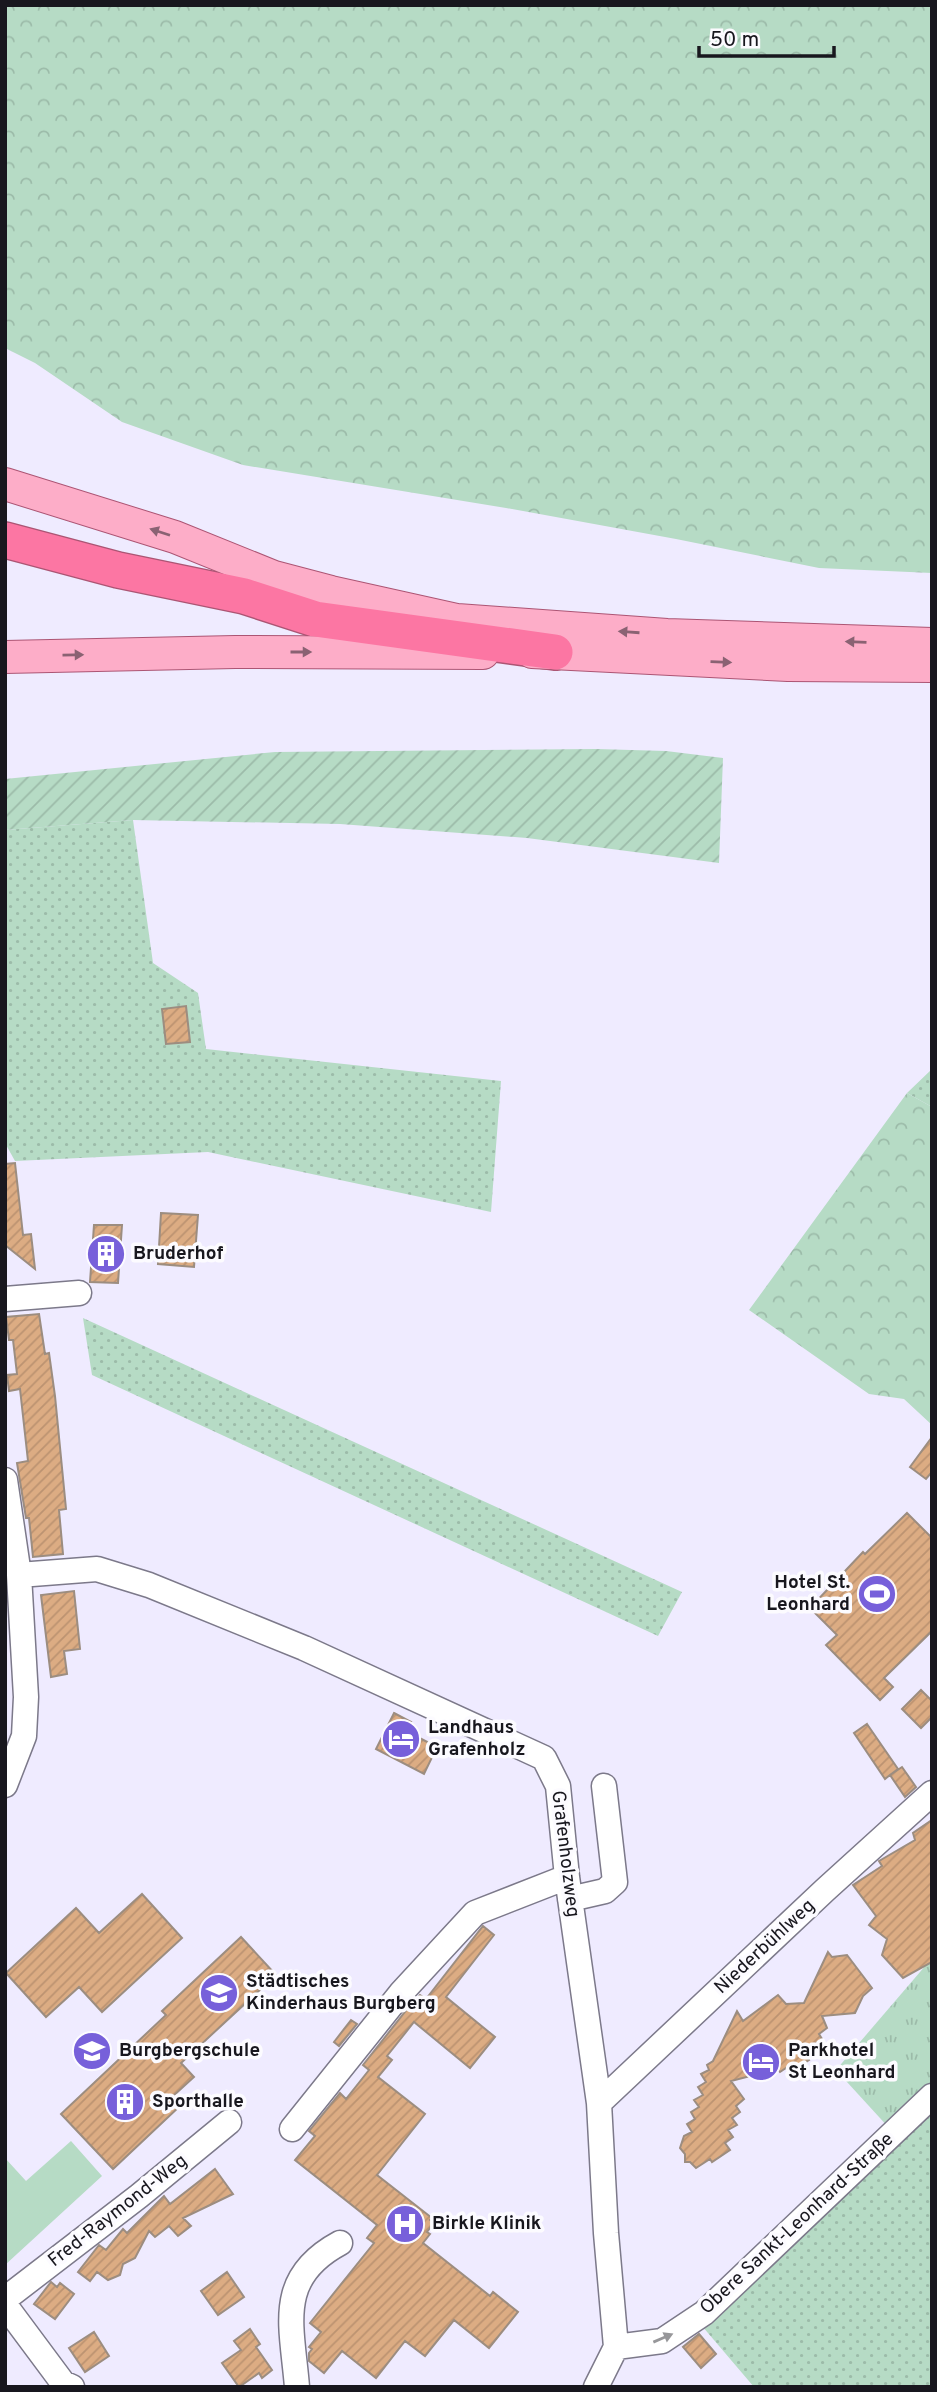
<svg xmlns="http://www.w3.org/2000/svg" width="937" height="2392" font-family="Overpass,sans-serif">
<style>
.grass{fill:url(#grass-dots)}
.forest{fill:url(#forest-crowns)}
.park{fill:url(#park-tufts)}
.garden{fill:url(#garden-furrows)}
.pitch{fill:#b6dbc5}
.building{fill:url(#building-hatch);stroke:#9c8d80;stroke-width:2}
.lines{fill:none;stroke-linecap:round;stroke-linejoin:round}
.minor-casing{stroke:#7c798a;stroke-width:27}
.major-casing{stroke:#ac5574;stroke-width:34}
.highway-casing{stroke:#ac5574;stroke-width:38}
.minor{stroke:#fff;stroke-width:24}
.major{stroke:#fdadc8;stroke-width:32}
.highway{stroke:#fc76a3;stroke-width:35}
.oneway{fill:#8a6273}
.oneway2{fill:#97979a}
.labels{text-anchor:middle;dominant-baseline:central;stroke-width:7;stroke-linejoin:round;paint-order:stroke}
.poi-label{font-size:19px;font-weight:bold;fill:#18171e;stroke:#fcfbff;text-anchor:start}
.street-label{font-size:19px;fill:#18171e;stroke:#fcfbff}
</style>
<defs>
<pattern id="grass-dots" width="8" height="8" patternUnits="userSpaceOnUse" patternTransform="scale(1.75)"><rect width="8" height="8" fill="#b6dbc5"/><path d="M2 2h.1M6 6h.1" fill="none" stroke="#9cbba9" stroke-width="1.8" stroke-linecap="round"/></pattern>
<pattern id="forest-crowns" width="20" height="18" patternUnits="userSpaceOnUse" patternTransform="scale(1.75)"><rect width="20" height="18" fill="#b6dbc5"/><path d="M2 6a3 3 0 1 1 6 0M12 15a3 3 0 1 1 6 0" fill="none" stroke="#9cbba9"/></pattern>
<pattern id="park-tufts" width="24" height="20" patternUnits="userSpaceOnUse" patternTransform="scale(1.75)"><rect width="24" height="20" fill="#b6dbc5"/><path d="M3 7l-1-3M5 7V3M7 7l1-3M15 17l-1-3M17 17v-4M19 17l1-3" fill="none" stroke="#9cbba9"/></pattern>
<pattern id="garden-furrows" width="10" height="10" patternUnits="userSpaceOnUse" patternTransform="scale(1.75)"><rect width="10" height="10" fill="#b6dbc5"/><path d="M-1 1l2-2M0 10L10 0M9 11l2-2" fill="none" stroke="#9cbba9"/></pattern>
<pattern id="building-hatch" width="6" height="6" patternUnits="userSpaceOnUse" patternTransform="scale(1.75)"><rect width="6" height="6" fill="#dcac83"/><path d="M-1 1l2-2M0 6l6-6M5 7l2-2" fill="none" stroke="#bc9371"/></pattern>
</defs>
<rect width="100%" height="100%" fill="#efebff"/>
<path class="grass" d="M133,820l20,143 45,30 8,56 295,32 -10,131 -283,-60 -193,9 -10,-18v-313z
M932,1069v38l-25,-14z
M83,1318l599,274 -24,44 -566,-261z
M932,2109v278h-178l-52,-61z"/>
<path class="forest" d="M5,5h927v568l-113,-5 -143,-29 -170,-31 -263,-43 -121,-43 -87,-59 -30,-15z
M907,1093l25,14v318l-28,-26 -35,-5 -120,-84z"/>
<path class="park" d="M932,1958v130l-42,41 -54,-59z"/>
<path class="garden" d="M596,749l70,2 57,7 -4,105 -192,-25 -187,-14 -207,-4 -128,10v-51l270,-27z"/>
<path class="pitch" d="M71,2141l31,35 -97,89v-107l21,23z"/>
<path class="building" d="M186,1006l4,36 -24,2 -4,-35z
M15,1163l8,72 8,-1 4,35 -30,-24v-81z
M161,1213l37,2 -4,52 -36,-3z
M94,1225h28l-4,58 -28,-1z
M39,1314l6,40 4,-1 6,43 11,113 -7,1 4,44 -30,3 -4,-39h-3l-9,-55 11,-2 -8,-72 -11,2 -2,-16 10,-1 -4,-34h-4l-3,-23z
M932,1437v35l-6,7 -16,-12z
M907,1513l25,25v93l-48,47 9,9 -13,13 -54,-55 11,-10 -27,-27 53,-56 2,2z
M74,1591l6,58 -16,2 3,23 -16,3 -10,-82z
M921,1690l11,11v16l-11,11 -19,-19z
M394,1713l17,9 -5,9 31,16 -13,27 -48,-25z
M867,1724l31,45 -8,6 12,-8 14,20 -11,10 -15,-22 -5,4 -31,-46z
M932,1820v142l-29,16 -21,-23 5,-16 -18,-14 7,-9 -23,-31 29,-19 -3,-5 36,-21 -2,-7z
M142,1894l40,44 -80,74 -23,-25 -33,30 -40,-44 70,-65 23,25z
M483,1926l11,9 -48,62 49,40 -25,31 -56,-46 -27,34 5,4 -14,17 47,37 -48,61 55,43 -2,2 4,3 -7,9 3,2 -7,9 67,53 3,-4 25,20 -29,36 -35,-28 -29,36 -20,-15 -29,37 -34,-27 -18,22 -15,-12v-8l3,-4 -3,-2 12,-15 -11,-9 64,-80 -7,-5 10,-13 -82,-65 20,-24 -6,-5 31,-38 6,6 23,-29 -6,-5 49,-62 8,-8 6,4z
M241,1937l35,38 -95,88 13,14 -22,20 8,9 -67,63 -52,-55 105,-99 -4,-4z
M828,1952l4,5 15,-2 25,33 -9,8 -8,17 -33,3 5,12 -8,6 3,5 -8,5 3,6 -11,6 3,4 -17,11 -3,-5 -9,6 -4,-5 -9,5 -4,-3 -9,6 -23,6 13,18 -8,7 4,6 -8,6 5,7 -9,5 5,7 -8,6 5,7 -18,12 -2,-3 -14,9 -6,-6h-5v-8l-5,-6 4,-12 8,-4 -5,-8 8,-5 -4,-7 8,-5 -5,-7 9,-5 -5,-8 8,-5 -5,-8 8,-4 -2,-5 6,-4 24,-50 6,10 35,-26 8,9 18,-1z
M351,2020l6,4 -18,22 -5,-4z
M215,2169l18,25 -50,24 8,8 -13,10 -9,-10 -14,11 -6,-6 -14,27 -12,6 -3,11 -12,5 -11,-8 -7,9 -12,-9 21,-27 7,5 17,-21 4,4 37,-37 6,8z
M227,2272l17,25 -26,18 -17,-24z
M51,2282l6,5 3,-4 14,11 -19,25 -21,-15z
M250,2329l10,15 -4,3 16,23 -10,8 -3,-5 -20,14 -17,-24 19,-13 -7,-9z
M94,2332l15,24 -24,16 -16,-24z
M699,2334l17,20 -15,14 -18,-21z"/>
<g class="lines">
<g class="minor-casing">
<path id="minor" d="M5,1299l74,-6
M5,1480l14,95 7,122 -2,39 -19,49
M19,1575l78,-6 52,16 155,63 240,110 14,28 9,91 32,226 7,130 10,114 -20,40
M570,1899l35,-8 10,-9 -11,-96
M599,2103l226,-213 107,-97
M292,2129l109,-136 74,-80 92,-36
M5,2299l134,-103 90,-74
M5,2305l58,78 9,4
M616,2347l46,-6 42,-28 228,-217
M297,2387c-5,-62 -22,-109 43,-144"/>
</g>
<g class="major-casing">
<path id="major" d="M5,484l170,53 99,40 57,15 126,28 210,15 265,9
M532,652l256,13 144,1
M5,657l230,-5 248,1"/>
</g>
<g class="highway-casing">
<path id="highway" d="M5,540l113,30 126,26 71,23 240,33"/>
</g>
<use href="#minor" class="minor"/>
<use href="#major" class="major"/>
<use href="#highway" class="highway"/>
</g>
<defs><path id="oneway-solid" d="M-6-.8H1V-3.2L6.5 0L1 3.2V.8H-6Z" transform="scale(1.75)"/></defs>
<g class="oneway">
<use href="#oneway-solid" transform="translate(160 532) rotate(-162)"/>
<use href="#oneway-solid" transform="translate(629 632) rotate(-176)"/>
<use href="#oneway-solid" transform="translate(856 642) rotate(-178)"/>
<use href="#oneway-solid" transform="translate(301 652)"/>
<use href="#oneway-solid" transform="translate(73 655) rotate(-1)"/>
<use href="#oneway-solid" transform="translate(721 662) rotate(2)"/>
</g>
<use class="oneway2" href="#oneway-solid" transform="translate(663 2338) rotate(-23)"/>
<defs>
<g id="building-disc" transform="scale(2.0125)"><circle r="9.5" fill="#7760da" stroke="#fcfbff"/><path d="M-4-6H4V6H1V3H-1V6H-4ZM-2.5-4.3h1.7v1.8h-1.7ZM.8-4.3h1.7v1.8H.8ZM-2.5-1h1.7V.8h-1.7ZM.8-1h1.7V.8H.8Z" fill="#fff"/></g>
<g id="stadium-disc" transform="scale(2.0125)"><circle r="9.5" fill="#7760da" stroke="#fcfbff"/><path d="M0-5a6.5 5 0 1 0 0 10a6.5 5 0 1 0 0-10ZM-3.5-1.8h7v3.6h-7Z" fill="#fff"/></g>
<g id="hotel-disc" transform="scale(2.0125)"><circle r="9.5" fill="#7760da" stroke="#fcfbff"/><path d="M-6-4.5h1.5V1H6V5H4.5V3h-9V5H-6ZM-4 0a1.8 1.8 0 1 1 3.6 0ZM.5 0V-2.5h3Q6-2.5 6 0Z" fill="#fff"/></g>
<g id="school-disc" transform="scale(2.0125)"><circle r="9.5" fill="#7760da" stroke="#fcfbff"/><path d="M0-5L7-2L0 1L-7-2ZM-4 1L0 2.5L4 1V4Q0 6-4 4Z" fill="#fff"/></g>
<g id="hospital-disc" transform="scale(2.0125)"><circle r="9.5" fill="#7760da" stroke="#fcfbff"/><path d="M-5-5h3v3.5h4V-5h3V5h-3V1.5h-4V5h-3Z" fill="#fff"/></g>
</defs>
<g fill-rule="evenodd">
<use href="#building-disc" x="106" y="1254"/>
<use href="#stadium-disc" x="877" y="1594"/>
<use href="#hotel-disc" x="401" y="1739"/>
<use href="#school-disc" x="219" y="1993"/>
<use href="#school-disc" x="92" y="2051"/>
<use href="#hotel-disc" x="761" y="2062"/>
<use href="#building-disc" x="125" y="2102"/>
<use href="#hospital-disc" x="405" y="2224"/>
</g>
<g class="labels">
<g class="poi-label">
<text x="133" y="1254">Bruderhof</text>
<text x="850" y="1583" text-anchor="end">Hotel St.<tspan x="850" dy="22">Leonhard</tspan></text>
<text x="428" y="1728">Landhaus<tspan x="428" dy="22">Grafenholz</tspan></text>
<text x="246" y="1982">Städtisches<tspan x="246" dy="22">Kinderhaus Burgberg</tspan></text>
<text x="119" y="2051">Burgbergschule</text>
<text x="788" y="2051">Parkhotel<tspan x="788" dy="22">St Leonhard</tspan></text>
<text x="152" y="2102">Sporthalle</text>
<text x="432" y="2224">Birkle Klinik</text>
</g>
<g class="street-label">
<text transform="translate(565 1854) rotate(83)">Grafenholzweg</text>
<text transform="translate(765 1947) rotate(-43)">Niederbühlweg</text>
<text transform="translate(118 2211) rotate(-38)">Fred-Raymond-Weg</text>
<text transform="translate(797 2224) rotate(-43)">Obere Sankt-Leonhard-Straße</text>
</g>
</g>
<rect width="937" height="2392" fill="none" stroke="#18171e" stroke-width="14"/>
<path d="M699 46v10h135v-10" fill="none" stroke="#18171e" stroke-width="3.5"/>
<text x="710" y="46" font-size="21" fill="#18171e" stroke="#fcfbff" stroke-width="5" paint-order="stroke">50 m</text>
</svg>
